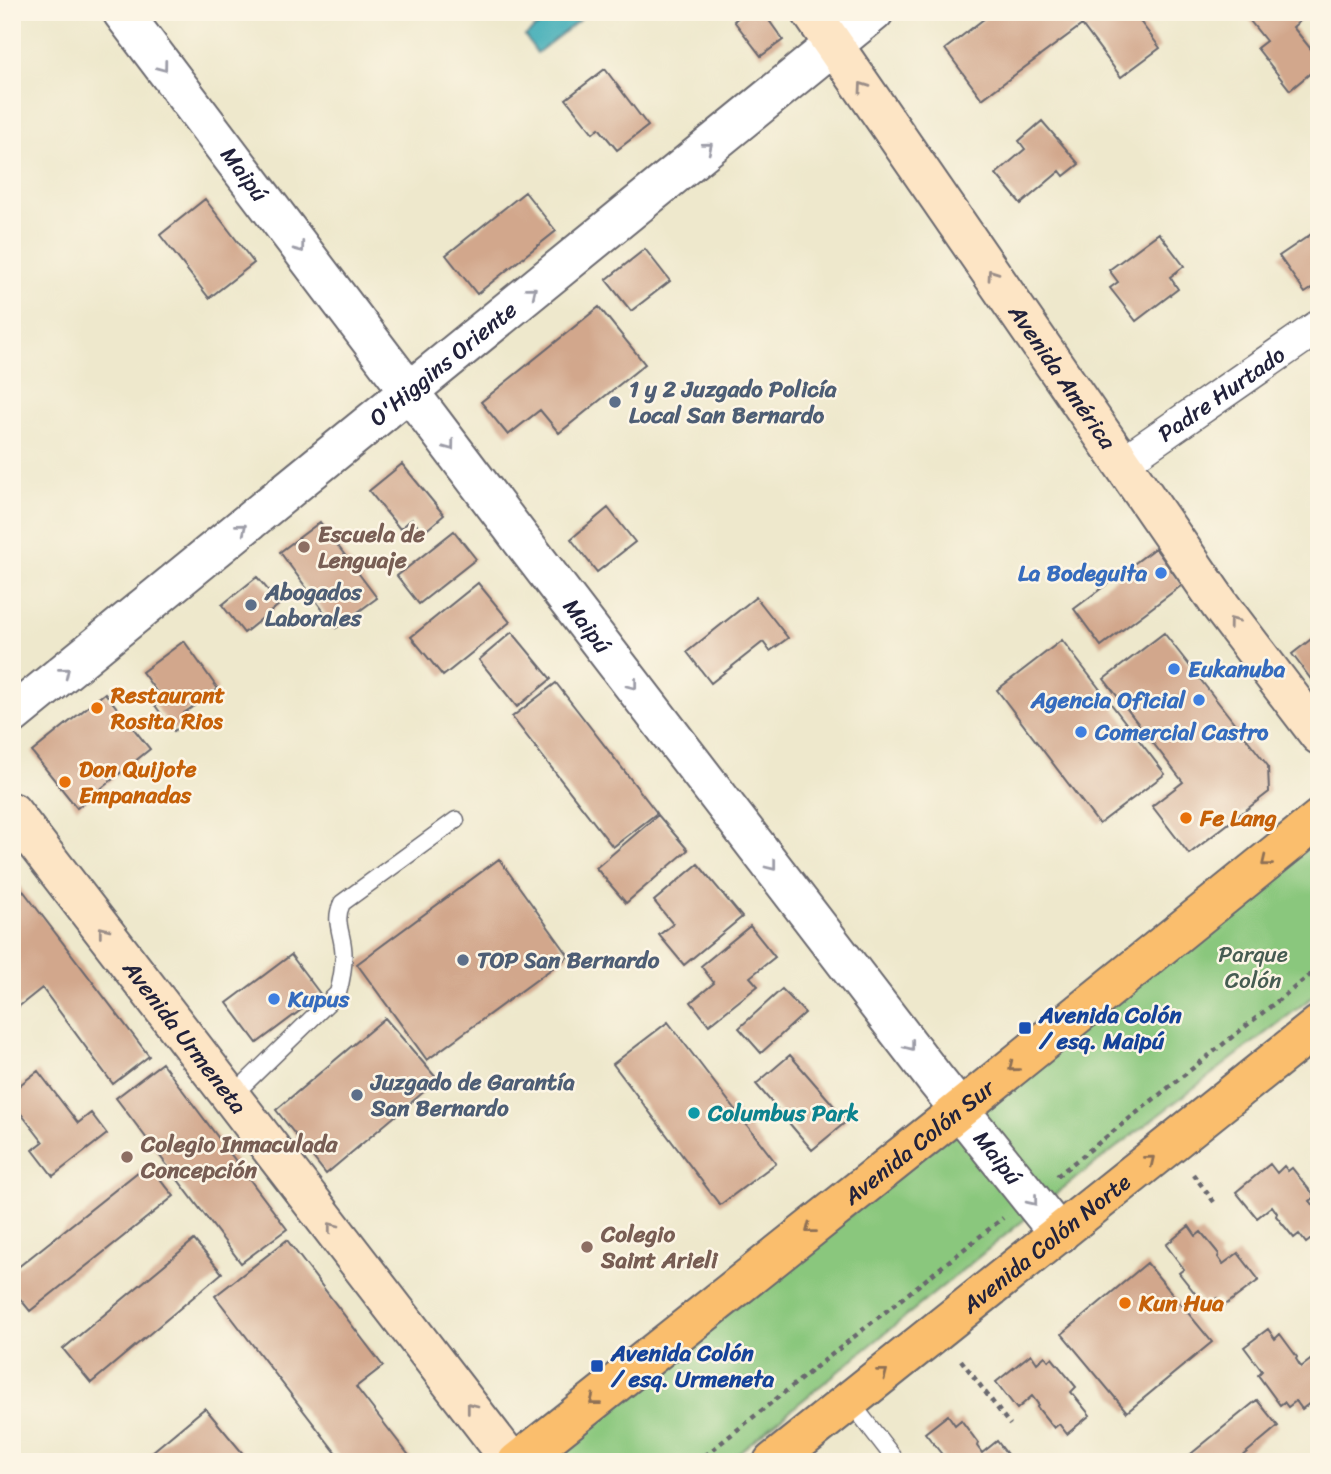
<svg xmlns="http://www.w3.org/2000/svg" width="1331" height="1474" font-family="Sriracha,sans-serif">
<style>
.green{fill:#8ac77d;stroke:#56745c;stroke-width:2}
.water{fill:#3aabb6;stroke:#2e6678;stroke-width:2}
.building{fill:#d2a78c}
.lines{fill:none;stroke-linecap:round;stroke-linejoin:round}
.service-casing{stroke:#69676e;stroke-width:19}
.minor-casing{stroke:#69676e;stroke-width:35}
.tertiary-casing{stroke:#69676e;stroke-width:42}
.secondary-casing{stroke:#69676e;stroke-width:42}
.primary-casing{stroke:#69676e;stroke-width:42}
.path{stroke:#69676e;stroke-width:4.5;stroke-dasharray:5 5;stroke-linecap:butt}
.service{stroke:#fff;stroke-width:16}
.minor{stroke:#fff;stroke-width:32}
.tertiary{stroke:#fff;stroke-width:38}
.secondary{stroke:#fde5c5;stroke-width:38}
.primary{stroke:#fabe6d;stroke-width:38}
.oneway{stroke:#9c9ca7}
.oneway2{stroke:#9a8d87}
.oneway3{stroke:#8e7054}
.service-dot{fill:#5c6f8a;stroke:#fcf5e5;stroke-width:2.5}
.education-dot{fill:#8d6e63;stroke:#fcf5e5;stroke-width:2.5}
.shop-dot{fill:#3f7fe0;stroke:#fcf5e5;stroke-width:2.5}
.food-dot{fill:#e8710a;stroke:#fcf5e5;stroke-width:2.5}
.transit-dot{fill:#1a4fb4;stroke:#fcf5e5;stroke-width:2.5}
.culture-dot{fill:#0f9aa8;stroke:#fcf5e5;stroke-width:2.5}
.labels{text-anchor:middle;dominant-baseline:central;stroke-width:5;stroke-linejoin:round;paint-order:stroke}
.street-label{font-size:23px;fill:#22223b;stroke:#fcf5e5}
.service-label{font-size:23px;font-weight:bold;fill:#4e5e75;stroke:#fcf5e5;text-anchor:start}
.education-label{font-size:23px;font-weight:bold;fill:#785e54;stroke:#fcf5e5;text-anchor:start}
.shop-label{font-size:23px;font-weight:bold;fill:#366cbe;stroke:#fcf5e5;text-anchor:start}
.food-label{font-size:23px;font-weight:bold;fill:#c56008;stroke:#fcf5e5;text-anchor:start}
.park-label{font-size:23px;fill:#465c52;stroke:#fcf5e5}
.transit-label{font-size:23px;font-weight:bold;fill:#164399;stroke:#fcf5e5;text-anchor:start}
.culture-label{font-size:23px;font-weight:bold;fill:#0d838f;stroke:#fcf5e5;text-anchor:start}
</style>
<rect width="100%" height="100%" fill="#fcf5e5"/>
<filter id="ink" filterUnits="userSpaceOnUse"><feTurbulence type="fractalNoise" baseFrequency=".0143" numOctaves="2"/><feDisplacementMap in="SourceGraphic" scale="14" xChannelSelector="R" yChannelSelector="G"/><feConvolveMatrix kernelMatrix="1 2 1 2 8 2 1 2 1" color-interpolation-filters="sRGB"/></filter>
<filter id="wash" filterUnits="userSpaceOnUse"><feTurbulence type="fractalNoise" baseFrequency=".00686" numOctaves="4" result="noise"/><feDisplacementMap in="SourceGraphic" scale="28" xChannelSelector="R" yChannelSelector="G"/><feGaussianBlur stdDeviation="1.57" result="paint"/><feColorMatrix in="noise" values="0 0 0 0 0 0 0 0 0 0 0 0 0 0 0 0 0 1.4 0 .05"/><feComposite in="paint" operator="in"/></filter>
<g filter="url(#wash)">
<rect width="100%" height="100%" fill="#eee8cc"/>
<path class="green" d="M1319,839v153l-257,197 -335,273h-185z"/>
<path class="water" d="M556,12h20l5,7 -44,34 -12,-17z"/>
<g id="blocks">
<path class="building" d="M745,12h18l20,28 -22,16 -27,-35z
M993,12h140l27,36 -39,29 -39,-52 -100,74 -37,-50z
M1243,12h54l5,7 -9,8 26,32v7l-29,24 -33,-42 9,-7z
M605,69l43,57 -31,24 -18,-22 -6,5 -27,-34z
M1042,121l37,43 -15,12 -4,-5 -39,33 -25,-30 29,-25 -6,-8z
M525,192l31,39 -79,63 -31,-39z
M205,199l49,64 -45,35 -49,-63z
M1319,229v55l-14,9 -26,-37z
M1159,233l25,33 -14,11 8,12 -42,32 -26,-33 8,-6 -9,-12z
M645,249l25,32 -39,30 -25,-31z
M599,307l46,57 -86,69 -19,-23 -32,25 -27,-33z
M402,464l42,51 -21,18 -11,-14 -12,10 -31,-38z
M608,508l27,34 -38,30 -26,-33z
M320,522l57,76 -41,30 -56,-76z
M454,531l22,28 -57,45 -22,-28z
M1155,548l27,37 -81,61 -27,-37z
M257,577l23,27 -36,29 -22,-28z
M478,583l32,39 -67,54 -32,-39z
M756,597l32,41 -18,13 -7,-9 -52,41 -24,-31z
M512,632l39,47 -34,28 -38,-47z
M1164,633l104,133 1,26 -80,62 -37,-48 31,-24 -79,-103z
M1319,633v57l-27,-36z
M1062,640l103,134 -66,50 -102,-134z
M184,641l34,48 -34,24 5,7 -15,11 -23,-31 7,-6 -16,-22z
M556,683l101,130 -44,34 -101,-130z
M105,693l45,56 -73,59 -45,-56z
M658,815l30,35 -62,53 -30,-35z
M499,859l70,97 -142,104 -70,-96z
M698,864l44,53 -58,48 -25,-30 14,-11 -19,-23z
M12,876l137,180 -36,28 -71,-96 -30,24z
M750,926l25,31 -25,20 8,9 -49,39 -18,-23 23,-19 -13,-17z
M291,955l30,40 -64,48 -30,-40z
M782,989l23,24 -44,40 -22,-25z
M385,1018l53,62 -112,94 -50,-64z
M668,1022l108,141 -56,42 -107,-141z
M790,1055l57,66 -35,29 -56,-66z
M162,1063l125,166 -46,34 -125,-165z
M38,1071l40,52 13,-10 16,21 -54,42 -20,-26 10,-8 -31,-40v-11z
M148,1164l26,32 -144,115 -18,-22v-17z
M1270,1164l7,9 7,-7 4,5 4,-3 23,29 -5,4 9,11v21l-13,10 -7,-9 -5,4 -18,-22 1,-3 -5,-7 -15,12 -21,-26z
M1189,1226l7,10 5,-4 18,22 -1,3 5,7 15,-11 21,27 -35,26 -7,-8 -8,6 -3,-5 -4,3 -23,-29 5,-4 -18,-24z
M194,1240l28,33 -131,110 -28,-34z
M287,1240l96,126 -27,21 58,75h-71l-128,-166z
M1147,1263l65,79 -85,70 -65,-78z
M1268,1329l7,10 5,-5 17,23 -1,2 5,8 16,-12 2,3v38l-17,13 -6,-8 -8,6 -4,-5 -4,3 -22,-30 4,-4 -18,-24z
M1031,1354l6,9 8,-7 4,5 3,-3 24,29 -5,5 19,23 -23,19 -8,-10 -5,4 -17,-21 1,-3 -6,-8 -15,13 -21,-27z
M1257,1400l21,26 -43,36h-54z
M205,1408l45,54h-110z
M948,1415l7,10 6,-5 17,23 -1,3 5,7 15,-12 16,21h-76l7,-5 -19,-24z"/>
</g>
</g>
<g filter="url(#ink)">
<use href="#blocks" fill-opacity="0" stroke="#69676e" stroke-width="2"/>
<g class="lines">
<g class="service-casing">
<path id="service" d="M231,1097l107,-104c4,-15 7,-30 5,-46 -2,-17 -9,-27 -1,-44l114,-83
M849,1400l48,62"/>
</g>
<g class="minor-casing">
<g id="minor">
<path id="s1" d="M1122,463l197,-137"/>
</g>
</g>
<g class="tertiary-casing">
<g id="tertiary">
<path id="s2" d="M122,12l401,530 412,537 124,155"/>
<path id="s3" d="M12,715l862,-703"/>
</g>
</g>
<g class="secondary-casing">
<g id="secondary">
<path id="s4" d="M811,12l409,593 99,130"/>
<path id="s5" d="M12,812l500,650"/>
</g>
</g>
<g class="primary-casing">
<g id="primary">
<path id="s6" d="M517,1462l426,-339 376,-304"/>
<path id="s7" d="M773,1462l546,-437"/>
</g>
</g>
<path class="path" d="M1193,1174l21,28
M1057,1176l262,-208
M961,1360l49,65
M697,1462l306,-244"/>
<use href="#service" class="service"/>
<use href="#minor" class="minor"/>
<use href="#tertiary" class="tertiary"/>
<use href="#secondary" class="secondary"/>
<use href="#primary" class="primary"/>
</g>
<defs><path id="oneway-chevron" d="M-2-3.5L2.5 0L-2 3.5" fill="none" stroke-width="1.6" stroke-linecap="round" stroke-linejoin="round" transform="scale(1.75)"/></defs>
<g class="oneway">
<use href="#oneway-chevron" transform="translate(163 67) rotate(53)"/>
<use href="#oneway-chevron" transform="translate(708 147) rotate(-39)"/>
<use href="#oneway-chevron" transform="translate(300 248) rotate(53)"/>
<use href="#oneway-chevron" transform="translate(532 291) rotate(-39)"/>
<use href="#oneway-chevron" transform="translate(450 446) rotate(53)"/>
<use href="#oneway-chevron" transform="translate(242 528) rotate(-39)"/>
<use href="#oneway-chevron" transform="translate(65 672) rotate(-39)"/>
<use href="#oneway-chevron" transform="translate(633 685) rotate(52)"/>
<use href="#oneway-chevron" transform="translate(772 866) rotate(52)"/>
<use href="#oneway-chevron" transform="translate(910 1046) rotate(52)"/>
<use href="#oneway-chevron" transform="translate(1033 1201) rotate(51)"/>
</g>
<g class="oneway2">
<use href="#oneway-chevron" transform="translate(863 87) rotate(-125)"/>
<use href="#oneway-chevron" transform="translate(992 274) rotate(-125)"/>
<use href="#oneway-chevron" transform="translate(1233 622) rotate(-127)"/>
<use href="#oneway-chevron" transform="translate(103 931) rotate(-128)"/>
<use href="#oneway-chevron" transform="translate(332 1227) rotate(-128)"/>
<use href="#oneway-chevron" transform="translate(471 1407) rotate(-128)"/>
</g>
<g class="oneway3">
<use href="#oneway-chevron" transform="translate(1266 862) rotate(141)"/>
<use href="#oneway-chevron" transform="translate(1013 1067) rotate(141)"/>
<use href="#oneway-chevron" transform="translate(1150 1160) rotate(-39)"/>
<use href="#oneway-chevron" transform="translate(810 1229) rotate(142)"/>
<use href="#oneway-chevron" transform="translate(883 1373) rotate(-38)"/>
<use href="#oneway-chevron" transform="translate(594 1401) rotate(142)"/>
</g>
</g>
<g class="service-dot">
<circle cx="615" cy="402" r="7"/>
<circle cx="251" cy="605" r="7"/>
<circle cx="463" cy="960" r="7"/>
<circle cx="357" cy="1095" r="7"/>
</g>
<g class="education-dot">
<circle cx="304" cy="547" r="7"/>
<circle cx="127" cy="1157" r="7"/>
<circle cx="587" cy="1247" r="7"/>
</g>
<g class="shop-dot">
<circle cx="1161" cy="573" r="7"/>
<circle cx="1174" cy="669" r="7"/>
<circle cx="1199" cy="700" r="7"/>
<circle cx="1081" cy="732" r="7"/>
<circle cx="274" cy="999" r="7"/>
</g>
<g class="food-dot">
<circle cx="97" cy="708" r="7"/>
<circle cx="65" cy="782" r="7"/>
<circle cx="1186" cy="818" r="7"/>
<circle cx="1125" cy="1303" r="7"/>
</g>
<g class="transit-dot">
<rect x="1018" y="1021" width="14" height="14" rx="3.5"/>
<rect x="590" y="1359" width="14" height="14" rx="3.5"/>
</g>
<circle class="culture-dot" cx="694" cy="1113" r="7"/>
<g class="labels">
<g class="street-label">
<text stroke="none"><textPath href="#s2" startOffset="203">Maipú</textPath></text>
<text stroke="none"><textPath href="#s3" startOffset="556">O'Higgins Oriente</textPath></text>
<text stroke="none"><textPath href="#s4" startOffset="443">Avenida América</textPath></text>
<text stroke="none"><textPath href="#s1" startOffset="121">Padre Hurtado</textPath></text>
<text stroke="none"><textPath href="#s2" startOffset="770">Maipú</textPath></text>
<text stroke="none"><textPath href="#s5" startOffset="284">Avenida Urmeneta</textPath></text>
<text stroke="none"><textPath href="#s6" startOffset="514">Avenida Colón Sur</textPath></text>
<text stroke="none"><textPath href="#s2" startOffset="1442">Maipú</textPath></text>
<text stroke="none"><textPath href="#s7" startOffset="350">Avenida Colón Norte</textPath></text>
</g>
<g class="service-label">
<text x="629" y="389">1 y 2 Juzgado Policía<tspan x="629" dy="26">Local San Bernardo</tspan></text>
<text x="265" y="592">Abogados<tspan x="265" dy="26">Laborales</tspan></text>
<text x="477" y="960">TOP San Bernardo</text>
<text x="371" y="1082">Juzgado de Garantía<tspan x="371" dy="26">San Bernardo</tspan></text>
</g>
<g class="education-label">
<text x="318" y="534">Escuela de<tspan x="318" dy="26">Lenguaje</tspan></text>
<text x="141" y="1144">Colegio Inmaculada<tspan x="141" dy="26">Concepción</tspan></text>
<text x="601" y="1234">Colegio<tspan x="601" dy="26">Saint Arieli</tspan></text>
</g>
<g class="shop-label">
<text x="1147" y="573" text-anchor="end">La Bodeguita</text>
<text x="1188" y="669">Eukanuba</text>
<text x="1185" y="700" text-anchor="end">Agencia Oficial</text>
<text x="1095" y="732">Comercial Castro</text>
<text x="288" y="999">Kupus</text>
</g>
<g class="food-label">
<text x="111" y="695">Restaurant<tspan x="111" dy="26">Rosita Rios</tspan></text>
<text x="79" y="769">Don Quijote<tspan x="79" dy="26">Empanadas</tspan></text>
<text x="1200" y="818">Fe Lang</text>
<text x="1139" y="1303">Kun Hua</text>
</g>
<g class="park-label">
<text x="1253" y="954">Parque<tspan x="1253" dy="26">Colón</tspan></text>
</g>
<g class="transit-label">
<text x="1039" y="1015">Avenida Colón<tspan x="1039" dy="26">/ esq. Maipú</tspan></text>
<text x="611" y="1353">Avenida Colón<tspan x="611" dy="26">/ esq. Urmeneta</tspan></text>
</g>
<g class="culture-label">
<text x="708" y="1113">Columbus Park</text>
</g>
</g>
<rect width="1331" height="1474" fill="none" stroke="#fcf5e5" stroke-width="42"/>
</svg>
